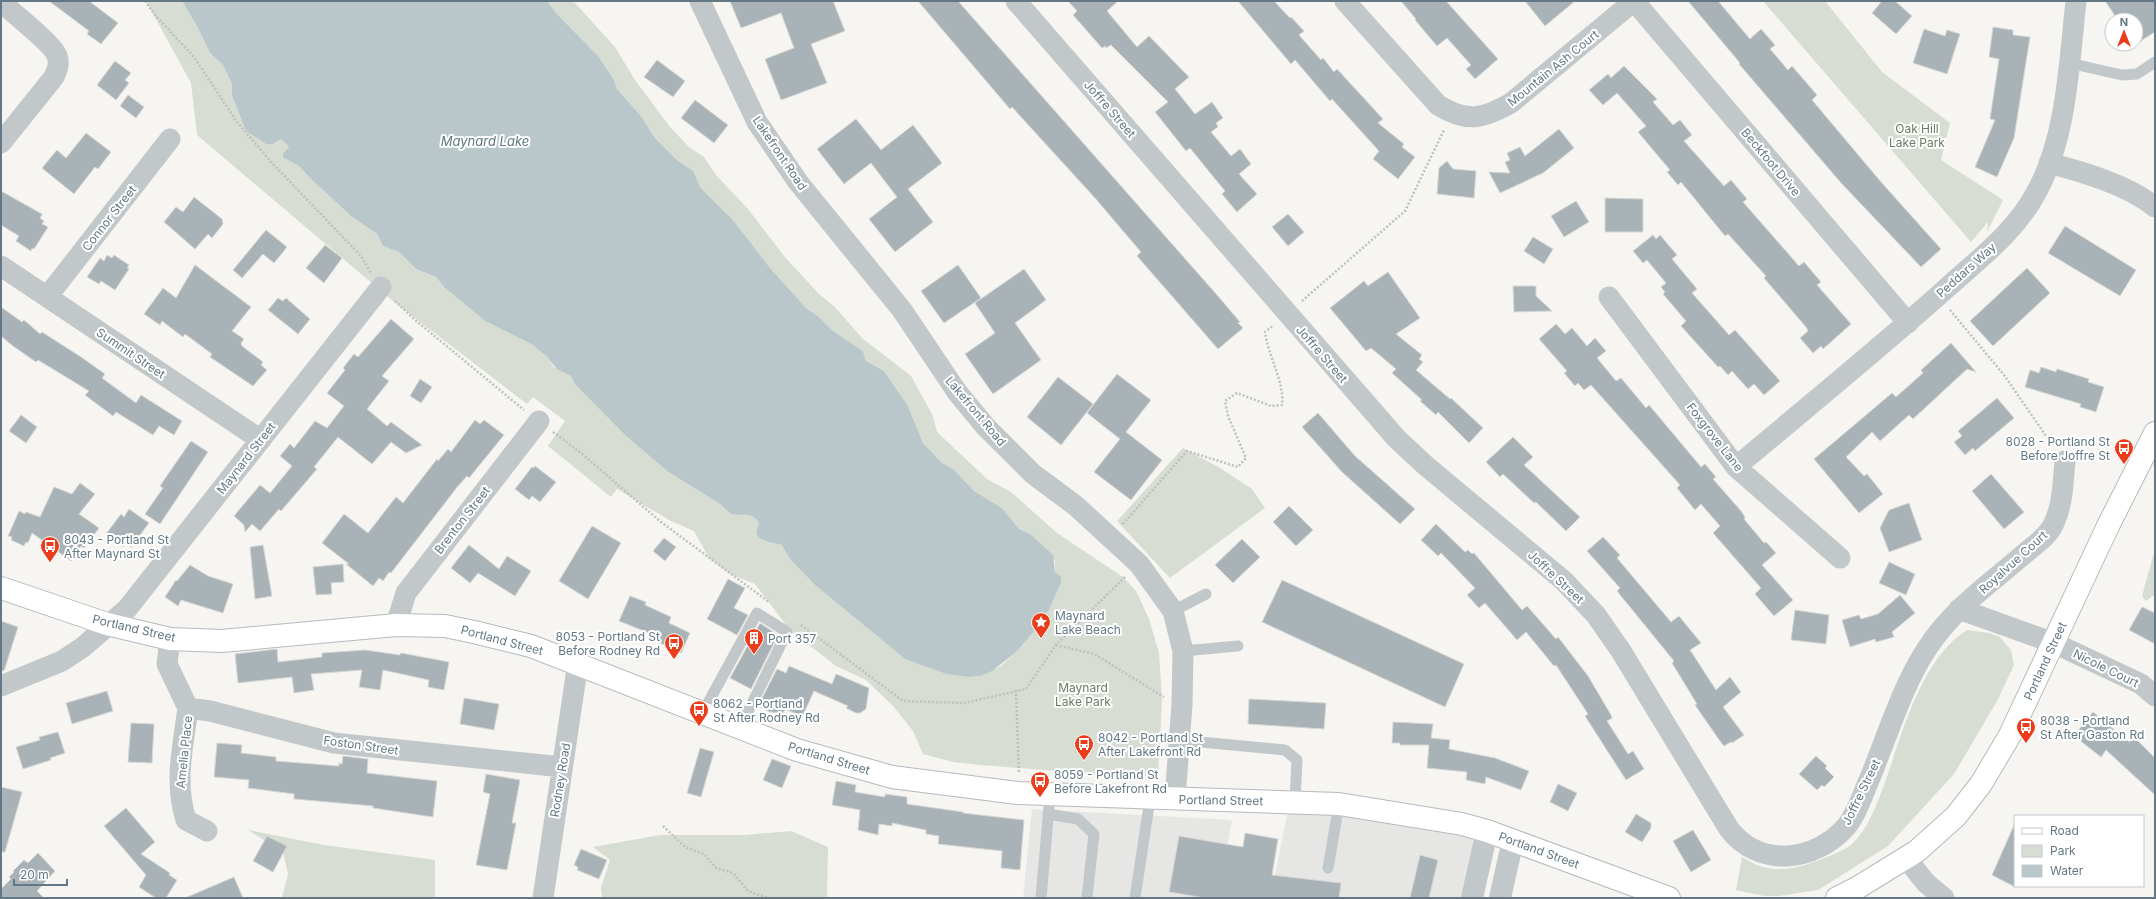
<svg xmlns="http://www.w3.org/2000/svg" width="2156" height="899" font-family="Inter,sans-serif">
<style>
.built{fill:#e6e7e5}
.green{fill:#d7ddd2}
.water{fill:#b9c7ca}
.building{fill:#a9b3b7;stroke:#d7d7d4}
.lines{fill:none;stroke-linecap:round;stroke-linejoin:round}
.secondary-casing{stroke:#b4babe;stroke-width:24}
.path{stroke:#bec0c2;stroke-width:2.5;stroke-dasharray:2 2;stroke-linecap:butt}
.service{stroke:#c2c7c9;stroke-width:11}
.minor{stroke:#c2c7c9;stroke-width:21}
.tertiary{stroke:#c2c7c9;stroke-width:22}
.secondary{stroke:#fff;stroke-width:22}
.labels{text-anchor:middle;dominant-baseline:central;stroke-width:4;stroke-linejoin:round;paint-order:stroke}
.street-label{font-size:12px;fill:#637884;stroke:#fff}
.park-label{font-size:12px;fill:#697b62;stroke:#fff}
.poi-label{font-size:12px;fill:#637884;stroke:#fff;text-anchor:start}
.water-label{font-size:13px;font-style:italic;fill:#5f7a81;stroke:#fff}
</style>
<rect width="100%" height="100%" fill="#f6f5f1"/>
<path class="built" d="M1289,803l198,28 -14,67h-202z
M1032,809l200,11 -14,78h-195z"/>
<path class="green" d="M146,1h36l15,25 13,27 13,12 9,19v12l14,35 20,13h7l8,-5 8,8 -6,6 4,6 12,7 11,12 41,38 26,18 6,12 16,6 17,17 20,8 8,10 41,34 48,24 14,12 7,10 17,9 5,8 50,52 41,35 53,33 11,10c10,3 21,-4 28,9 -4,16 8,20 22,21l9,15 25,26 90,74 41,15 22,3 12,-1 21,-10 14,-13 34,-43 12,-27 -2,-7 -4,-4v-11l-25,-27 -11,-5 -17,-21 -28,-17 -32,-28 -19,-20 -15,-37 -24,-35 -18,-10 -3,-10 -30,-20 -14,-14 -13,-9 -36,-40 -37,-48 -33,-33 -10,-18 -13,-9 -22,-22 -14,-22 -24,-27 -3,-9 -15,-23 -43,-44 -9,-12h24l4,2 40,44 20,33 35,47 20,21 13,8 13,19 32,34 36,47 35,38 16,13 27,31 49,38 21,38 5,18 50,47 24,13 46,41 66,44 13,14 13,28 10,34 3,46 -4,80 -178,-14 -27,-3 -30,-8 -10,-23 -20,-25 -27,-26 -30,-14 -46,-36 -35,-46 -25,-10 -21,-16 -15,-27 -23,-10 -54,-32 -6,8 -63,-51 17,-25 -32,-24 -6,7 -134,-103 -196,-166 -6,-52z
M1763,1h62l57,71 68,51 -9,37 62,40 -16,32 1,-10 -17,20z
M1183,448l37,20 32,21 13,19 -95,70 -53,-57z
M2155,549v45l-9,7 -4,-5z
M1967,630l22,3 11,4 11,13 3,15 -17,36 -43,73 -66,72 -70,44 -39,6h-15l-28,-6 6,-33c22,14 38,15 63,8 10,-3 40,-14 47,-21 16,-15 23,-36 31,-56 18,-49 36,-128 84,-158z
M248,830l76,15 111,15v37l-153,1 6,-24 -5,-22z
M791,831l37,16 -1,51h-225l-1,-10 9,-28 -17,-13 67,-12h84z"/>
<path class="water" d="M182,1h365l9,12 43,44 15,23 3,9 24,27 14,22 22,22 16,11 7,16 33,33 37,48 36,40 13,9 14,14 30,20 3,10 18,10 24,35 15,37 19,20 11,6 21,22 28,17 17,21 11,5 23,21 2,17 6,5v6l-12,27 -18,25 -16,18 -23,18 -12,5 -12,1 -22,-3 -41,-15 -90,-74 -25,-26 -9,-15c-6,0 -22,-3 -24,-10 -1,-3 1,-8 2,-11 -7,-13 -18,-6 -28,-9l-11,-10 -53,-33 -41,-35 -51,-52 -4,-8 -14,-7 -10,-12 -14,-12 -48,-24 -41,-34 -8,-10 -20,-8 -17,-17 -16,-6 -6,-12 -26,-18 -41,-38 -11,-12 -16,-9v-4l6,-6 -8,-8 -8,5h-7l-20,-13 -14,-35v-12l-9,-19 -13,-12 -13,-27z"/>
<path class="building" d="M49,1h40l29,22 -17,21 -14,-10 2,-3z
M730,1h103l12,30 -34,13 16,39 -46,17 -16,-41 29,-11 -13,-35 -40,15z
M918,1h40l259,294 23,27 -2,1 5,5 -25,21 -81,-93 4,-4 -46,-54 -83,-91 -2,2z
M1068,1h50l-11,10 30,36 12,-11 40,41 -14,12 20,25 17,-12 11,16 -7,5 2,4 -7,5 20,24 9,-7 11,15 -12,10 18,20 -20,18 -15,-18 3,-3 -18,-22 -17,-21 -4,3 -31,-39 13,-10 -57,-57 -5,3 -1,-2 -3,2 -29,-33 4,-4z
M1238,1h36l16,17 1,-1 13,14 -5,4 22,25 2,-2 11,14 3,-3 46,50 -5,4 26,21 -2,3 13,10 -17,22 -25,-20 6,-8 -47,-52 -2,2 -35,-41 -4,4z
M1401,1h45l52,58 -23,20 -9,-10 5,-4 -24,-27 -10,8 -22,-26 1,-1z
M1525,1h50l-30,25z
M1688,1h30l32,38 11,-10 14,16 -5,4 18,21 4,-4 25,29 -5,5 69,82 60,67 -20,18 -79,-83 -103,-120 1,-1z
M1882,1h13l17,15 -16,18 -24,-21z
M2105,1h50v31l-21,13 -1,-1h3v-24h-18z
M1993,27l20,3v5l17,2 -16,101 -17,39 -22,-10 20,-47 -5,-1 9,-60 -10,-2z
M1924,29l21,7 2,-6 13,4 -13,40 -34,-11z
M657,60l28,21 -12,16 -29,-20z
M115,61l16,12 -6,7 4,3 -13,17 -19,-15z
M1624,66l33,33 -4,3 20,23 7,-5 12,15 -8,6 40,45 7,-6 16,19 -4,3 56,64 5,-4 17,20 -4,3 34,39 -28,25 -2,-3 -8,7 -13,-15 8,-7 -2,-4 -42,-49 2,-2 -38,-42 -3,2 -44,-54 -3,3 -11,-13 3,-2 -32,-38 8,-6 -29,-33 -14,12 -14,-15 19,-16 3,4z
M128,95l16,12 -8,11 -16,-12z
M695,100l33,25 -14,18 -33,-25z
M856,119l25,31 32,-25 29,38 -34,26 25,33 -38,30 -26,-33 28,-22 -26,-34 -27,21 -27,-35z
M1559,129l15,19 -31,25 -43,20 -11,-21 21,1 -5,-11 5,-2 -3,-7 13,-6 5,9z
M86,133l25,19 -13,17 -3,-2 -21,27 -32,-26 15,-18 9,8z
M1447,161l6,8 23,2 -2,27 -37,-4 2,-26z
M1,191l41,23 -2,4 4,3 -2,3 6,3 -14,22 -2,-1 -1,3 -15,-10 3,-5 -18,-11z
M194,197l28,22 1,5 -11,14 -4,-4 -13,15 -31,-27 12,-15 7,5z
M1605,198l38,1v33h-38z
M1576,201l13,21 -25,15 -13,-21z
M1288,214l16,18 -16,14 -16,-19z
M2065,226l71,44 -16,26 -72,-43z
M266,230l21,17 -13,16 -11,-9 -21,24 -9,-8z
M1653,235l3,4 4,-4 17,20 -5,4 25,30 -5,4 37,42 6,-5 45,51 -16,14 -10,-11 -6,5 -16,-18 -4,4 -8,-9 -2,1 -37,-41 5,-5 -23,-27 2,-2 -4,-5 5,-4 -19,-23 -4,3 -10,-12z
M1533,237l20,12 -9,15 -20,-13z
M325,245l17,13 -18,25 -18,-15z
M107,255l5,3 2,-3 15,10 -2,3 2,1 -14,21 -14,-9 -2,3 -12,-7 13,-19 4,3z
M195,265l56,42 -19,24 12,8 -3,4 1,3 21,16 -2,3 6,5 -14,16 -43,-29 2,-3 -27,-20 -2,3 -21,-16 -2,4 -16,-11 19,-26 13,10z
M958,265l23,33 -37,25 -23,-32z
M2027,268l23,25 -57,53 -23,-25z
M1024,269l22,31 -31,23 26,37 -48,34 -28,-40 30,-21 -20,-30z
M1388,272l32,46 -24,16 26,21 -3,4 4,3 -7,8 34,29 1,-1 32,30 -14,15 -31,-31 -2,3 -16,-14 2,-1 -30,-27 4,-4 -25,-21 -5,3 -36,-43 34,-27 4,5z
M1513,286h23v10l16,15 -38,1z
M278,298l5,3 3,-3 24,21 -12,15 -30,-24z
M1,307l21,15 2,-2 16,14 2,-2 39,25 24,17 -3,4 34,25 5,-8 41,26 -8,14 -15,-9 -6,9 -37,-23 -3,4 -28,-21 4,-4 -51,-31 -2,2 -23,-16 -12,-10z
M391,319l23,20 -32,37 7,5 -22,28 20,17 4,-4 31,23 -16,8 -15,-11 -19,22 -34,-27 -24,30 3,2 -36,42 -2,-2 -19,22 -8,-7 -7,8 -1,-7 -10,-9 26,-31 10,8 22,-27 -12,-10 10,-12 4,4 21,-27 12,7 17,-22 -17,-13 18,-23 -2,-2 11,-14 4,3z
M1556,324l9,10 7,-6 15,18 8,-8 11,13 -9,7 19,23 5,-3 25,30 3,-3 52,62 4,-3 11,13 -3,2 28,32 4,6 -1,2 20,24 2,-1 10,11 -14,12 31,35 -19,16 -19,-22 6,-6 -48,-55 7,-7 -19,-22 -6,6 -18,-22 3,-3 -89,-100 -7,5 -6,-7 -3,3 -11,-13 3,-2 -28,-32z
M1951,343l25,29 -9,-3 -54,50 -4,-4 -29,26 -8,-9 -26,25 18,19 3,-2 16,20 -24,19 -45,-54 78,-66 4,4 27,-24 -2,-3z
M2041,367l15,5 1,-3 32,10 -1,3 16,5 -8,25 -16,-5 1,-3 -56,-17 5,-17 9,3z
M1117,374l34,26 -25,32 36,28 -31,40 -37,-28 26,-33 -33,-26z
M1058,377l35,27 -32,41 -34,-28z
M420,379l12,8 -11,16 -11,-7z
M1997,398l17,20 -39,33 -2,-3 -8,7 -11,-13 8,-6 -4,-5z
M1318,413l37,43 60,53 -15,15 -58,-52 -40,-45z
M21,415l16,12 -11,16 -17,-12z
M475,420l5,4 4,-4 20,15 -35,43 -2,-2 -9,10 -67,87 -2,-1 -6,9 -4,-3 -6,8 -27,-22h3l-27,-21 22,-29 24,19 28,-36 7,6 34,-44 1,2 10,-12 3,3z
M1513,437l20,20 -9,8 56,52 -14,14 -30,-29 -2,1 -31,-29 -3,3 -14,-15z
M191,441l17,11 -48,72 -15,-10 18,-26 -3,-2 2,-3z
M535,466l21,16 -16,20 -8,-6 -3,4 -14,-11 17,-22 2,1z
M1991,474l33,38 -20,17 -32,-38z
M80,483l15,11 -16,20 20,14 -10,14 -5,6 -3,-2 -10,15 -39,-28 -4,10 -2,-1 -2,4 -13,-6 1,-3 -4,-1 11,-25 6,3 1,-2 14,5 14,-30 18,7z
M1909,503l13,37 -33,12 -9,-24 9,-18z
M1289,506l24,24 -17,16 -23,-24z
M129,509l20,14 -18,24 -6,-4 -2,4 -17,-13 15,-20 3,3z
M1436,524l29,28 3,-2 4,4 2,-1 48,57 5,-4 29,33 2,-2 30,39 23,39 1,3 -5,3 21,33 5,-3 11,18 -18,11 -41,-64 3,-2 -32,-49 -2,1 -28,-34 -9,8 -32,-37 -6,5 -12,-13 8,-7 -34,-35 -3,3 -17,-16z
M592,526l29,17 -33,56 -29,-18z
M1603,537l17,18 -3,3 54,64 8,-6 22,27 -11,7 26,40 14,-13 11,15 -18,15 21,28 -12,8 -1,-1 -7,4 -4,-5 -25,-36 2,-1 -25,-41 2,-2 -57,-70 3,-3 -33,-37z
M664,538l12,9 -11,14 -12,-10z
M1242,539l18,18 -27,26 -18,-18z
M263,545l9,51 -17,3 -5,-52z
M469,545l30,24 8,-13 24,15 -16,25 -37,-23 -8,10 -19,-15z
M1889,562l26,12 -9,21 -27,-12z
M343,564l1,18 -13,1 1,11 -16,1 -3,-28z
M190,565l18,11 25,8 -10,29 -42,-13 -3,6 -13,-9 11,-17 1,1z
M728,579l17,9 -11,20 14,7 -11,20 -30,-16z
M1282,580l182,84 -19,43 -183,-85z
M1900,595l15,18 -23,19 2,5 -18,5 -1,-3 -25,8 -8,-27 17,-5 2,4 17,-5z
M630,596l16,6 -1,3 26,12 -2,6 21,10 -9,20 -33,-16 1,-4 -30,-12z
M2142,607l13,6v31l-26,-14z
M1795,610l34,5 -3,29 -35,-4z
M1,621l17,6 -14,44 -3,-1z
M760,623l18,12 -27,54 -21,-11z
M277,649l1,13 44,-5v-4l43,-3 35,5 1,-2 48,9 -5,28 -16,-3 1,-7 -46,-10 -3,20 -21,-3 3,-17 -51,4 3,16 -20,3 -2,-16 -54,6 -3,-29z
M789,666l43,18 4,-10 33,14 -3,21 -6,4h-4l-10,-5 2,-2 -34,-15 -11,24 -3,-1 -1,1 -14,-6 -2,4 -13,-1 -12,-6 19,-37 9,4z
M107,691l6,20 -41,13 -6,-21z
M464,698l35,6 -5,26 -34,-6z
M1249,699l77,4 -2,26 -76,-5z
M2093,712l36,30 5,-5 21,21v37l-49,-45 -5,7 -27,-21z
M1393,722l40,2 -2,14 19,2 -1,9 46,9 34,13 -8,19 -35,-13 -1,7 -19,-4 1,-8 -40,-4 2,-23h-29v-2h-8z
M131,723l23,1 -2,39 -24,-1z
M58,732l7,21 -15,5 1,2 -28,9 -7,-22 24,-7 -1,-3z
M217,743l25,2 -1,8 35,4v4l63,5v-3l3,1 1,-8 25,3 -1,14 70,8 -4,36 -60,-9v-2l-79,-7v-5l-46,-6 1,-8 -35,-3z
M700,748l14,4 -13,45 -14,-4z
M1816,756l11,10 -2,2 9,9 -10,10 -2,-2 -5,5 -18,-16z
M772,759l19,7 -9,22 -19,-8z
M486,774l34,6 -8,43h4l-9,47 -31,-5 14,-71 -7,-2z
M836,781l20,4 -1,7 30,5v-3l22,3v7l56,8v1l61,7 -4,50 -19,-2 1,-17 -64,-7 1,-8 -13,-2v-4l-34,-7v3l-13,-2 -1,11 -20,-5 2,-20 -28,-5z
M1558,784l19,9 -9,18 -18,-9z
M1,787l21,5 -17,60h-4z
M126,808l29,34 -14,12 29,19 -1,2 8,5 -11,18h-10l-17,-11 7,-12 -42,-49z
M1636,814l15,9v5l-9,14 -17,-10z
M2015,823v64l-23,-12z
M1693,830l18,30 -20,12 -18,-31z
M1245,833l33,6 -6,36 69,8 -2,15h-134l-36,-6 10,-56 64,11z
M267,836l20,10 -14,26 -20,-11z
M581,849l26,11 -8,19 -22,-9 1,-3 -4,-2z
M38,853l17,18 -18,20 7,7h-43v-9l10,-10 -2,-2 5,-5 -1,-1 11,-11 4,3z
M1420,855l18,5 -9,38h-19z
M234,877l9,21h-58z"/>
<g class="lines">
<g class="secondary-casing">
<path id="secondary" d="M1,588l106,36 63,15 52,2 174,-16 49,1 29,6 57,14 266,104 95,27 126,16 321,11 123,20 25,7 182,67
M1837,898l20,-10 60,-37 39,-35 25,-32 29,-49 98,-209 47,-93"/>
</g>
<path class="path" d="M145,1l10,14 39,42 43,65 36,42 88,92 10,17
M395,301l19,18 110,91
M1302,301l103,-90 39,-81
M1950,310l54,65 49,71
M553,432l28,21 80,69 108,80
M1123,524l64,-73 51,16 8,-9 -18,-42 -3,-15 12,-8 34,13 11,-1c3,-22 -14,-49 -17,-73l9,-7
M801,625l102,76 61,2 62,-14 30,-44 69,-68
M1056,645l38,9 70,43
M1016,690l3,84
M663,826l22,21 19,7 12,14 17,5 15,18 20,7"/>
<path class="service" d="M2069,63l53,12 15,-1 18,-12
M1173,611l33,-17
M1183,651l55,-5
M702,714l55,-101 30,19 -47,96
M1179,740l106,10 12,10 -2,42
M1048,814l30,5 16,15 -7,64
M1328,868l11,-64
M1041,898l8,-91
M1135,898l15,-99"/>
<path class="minor" d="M700,1l57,121 41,60 104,128 55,82 28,34 48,48 43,32 63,58 34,47 10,40 -1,53 -7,95
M1016,1l381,438 28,26 139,116 32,34 25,36 108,178c14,18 34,28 58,27 22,-1 43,-12 58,-28 10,-11 16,-29 22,-43 19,-44 34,-98 61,-138 24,-37 61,-63 95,-92 10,-9 26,-19 31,-32 9,-19 9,-41 11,-62
M1345,1l93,104c29,18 45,14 73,-2l123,-102 274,322
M1,2c11,10 53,43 56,54 3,8 0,14 -3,21l-53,66
M2049,163c34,9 79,22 106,44
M1,266l260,174
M47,297l123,-158
M1609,297l127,170 104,91
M1736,467c71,-60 144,-119 213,-181 32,-29 66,-54 87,-93 31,-55 33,-130 40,-192
M1959,609l95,34 87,41 14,12
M396,625l10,-32 133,-172
M170,639l-3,25 21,44
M1,686l61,-25 21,-14 44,-38 254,-322
M188,708l22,3 124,32 228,24
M188,708c-5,39 -14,74 -2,112l21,11
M1906,858l20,25 18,15
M543,898l34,-229 -4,-6"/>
<path class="tertiary" d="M1472,898l15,-67
M1500,898l13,-58"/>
<use href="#secondary" class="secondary"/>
</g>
<defs>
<g id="bus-pin" transform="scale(1)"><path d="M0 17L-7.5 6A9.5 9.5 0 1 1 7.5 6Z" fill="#eb3d1c" stroke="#fff"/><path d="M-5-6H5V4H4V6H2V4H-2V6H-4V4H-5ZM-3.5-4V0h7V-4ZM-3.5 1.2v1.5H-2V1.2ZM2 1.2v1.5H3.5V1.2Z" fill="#fff"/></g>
<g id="sight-pin" transform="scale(1)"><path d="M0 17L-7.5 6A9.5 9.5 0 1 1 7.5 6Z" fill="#eb3d1c" stroke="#fff"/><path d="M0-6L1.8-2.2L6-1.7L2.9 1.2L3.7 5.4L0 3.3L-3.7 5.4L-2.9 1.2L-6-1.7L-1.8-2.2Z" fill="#fff"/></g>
<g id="building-pin" transform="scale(1)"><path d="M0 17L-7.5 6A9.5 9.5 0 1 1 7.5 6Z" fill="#eb3d1c" stroke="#fff"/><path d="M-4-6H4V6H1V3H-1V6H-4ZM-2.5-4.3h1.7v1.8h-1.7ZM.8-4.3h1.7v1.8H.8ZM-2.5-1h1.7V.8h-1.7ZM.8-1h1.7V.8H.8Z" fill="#fff"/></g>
</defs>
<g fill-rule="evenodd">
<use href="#bus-pin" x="2124" y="448"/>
<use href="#bus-pin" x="50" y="546"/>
<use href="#sight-pin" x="1041" y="622"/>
<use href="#building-pin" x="754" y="638"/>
<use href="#bus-pin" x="674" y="643"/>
<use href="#bus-pin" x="699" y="710"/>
<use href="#bus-pin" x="2026" y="727"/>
<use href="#bus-pin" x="1084" y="744"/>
<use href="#bus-pin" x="1040" y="781"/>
</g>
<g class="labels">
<g class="street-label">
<text transform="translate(1553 68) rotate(-39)">Mountain Ash Court</text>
<text transform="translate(1110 109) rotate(49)">Joffre Street</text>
<text transform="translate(780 153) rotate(56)">Lakefront Road</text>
<text transform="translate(1771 162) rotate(50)">Beckfoot Drive</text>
<text transform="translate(109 218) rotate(-52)">Connor Street</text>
<text transform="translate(1966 270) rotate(-42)">Peddars Way</text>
<text transform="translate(131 353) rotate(34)">Summit Street</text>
<text transform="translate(1322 354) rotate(49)">Joffre Street</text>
<text transform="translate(976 411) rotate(50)">Lakefront Road</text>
<text transform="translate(1715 437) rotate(52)">Foxgrove Lane</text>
<text transform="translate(246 458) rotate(-52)">Maynard Street</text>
<text transform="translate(462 520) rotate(-52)">Brenton Street</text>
<text transform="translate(2013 562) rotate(-42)">Royalvue Court</text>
<text transform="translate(1556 577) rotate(43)">Joffre Street</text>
<text transform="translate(134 628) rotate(13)">Portland Street</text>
<text transform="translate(502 640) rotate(15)">Portland Street</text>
<text transform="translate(2045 661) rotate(-65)">Portland Street</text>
<text transform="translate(2106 668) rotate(26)">Nicole Court</text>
<text transform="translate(361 745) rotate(8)">Foston Street</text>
<text transform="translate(184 752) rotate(-84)">Amelia Place</text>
<text transform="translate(829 758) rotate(17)">Portland Street</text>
<text transform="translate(560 780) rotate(-81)">Rodney Road</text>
<text transform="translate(1861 792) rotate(-64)">Joffre Street</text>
<text transform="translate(1221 800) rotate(1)">Portland Street</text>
<text transform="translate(1539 850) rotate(20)">Portland Street</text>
</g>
<g class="park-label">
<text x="1917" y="128">Oak Hill<tspan x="1917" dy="14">Lake Park</tspan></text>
<text x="1083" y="687">Maynard<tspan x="1083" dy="14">Lake Park</tspan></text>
</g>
<g class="poi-label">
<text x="2110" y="441" text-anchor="end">8028 - Portland St<tspan x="2110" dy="14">Before Joffre St</tspan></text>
<text x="64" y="539">8043 - Portland St<tspan x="64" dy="14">After Maynard St</tspan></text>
<text x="1055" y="615">Maynard<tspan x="1055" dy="14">Lake Beach</tspan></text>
<text x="660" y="636" text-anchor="end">8053 - Portland St<tspan x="660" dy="14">Before Rodney Rd</tspan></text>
<text x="768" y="638">Port 357</text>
<text x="713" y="703">8062 - Portland<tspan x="713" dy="14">St After Rodney Rd</tspan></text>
<text x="2040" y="720">8038 - Portland<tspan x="2040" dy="14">St After Gaston Rd</tspan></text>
<text x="1098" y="737">8042 - Portland St<tspan x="1098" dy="14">After Lakefront Rd</tspan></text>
<text x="1054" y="774">8059 - Portland St<tspan x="1054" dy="14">Before Lakefront Rd</tspan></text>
</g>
<g class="water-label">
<text x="485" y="141">Maynard Lake</text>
</g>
</g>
<rect width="2156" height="899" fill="none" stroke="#637884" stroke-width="4"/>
<rect x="2014" y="815" width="130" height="72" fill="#ffffff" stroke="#c1c9ce"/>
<rect x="2022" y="828" width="20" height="6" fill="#ffffff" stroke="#c1c9ce"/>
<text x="2050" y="835" font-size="12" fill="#637884">Road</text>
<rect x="2022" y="845" width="20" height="12" fill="#d7ddd2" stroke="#c1c9ce"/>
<text x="2050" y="855" font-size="12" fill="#637884">Park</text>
<rect x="2022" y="865" width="20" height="12" fill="#b9c7ca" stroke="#c1c9ce"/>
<text x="2050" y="875" font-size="12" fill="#637884">Water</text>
<g transform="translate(2124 32)"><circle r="19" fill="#ffffff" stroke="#c1c9ce"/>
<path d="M0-3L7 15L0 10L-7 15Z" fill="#eb3d1c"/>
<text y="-6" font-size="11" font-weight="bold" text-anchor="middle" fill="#637884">N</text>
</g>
<path d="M14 879v6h53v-6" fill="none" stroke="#637884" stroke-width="2"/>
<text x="20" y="879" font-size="12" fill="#637884" stroke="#ffffff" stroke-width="3" paint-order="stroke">20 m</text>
</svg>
